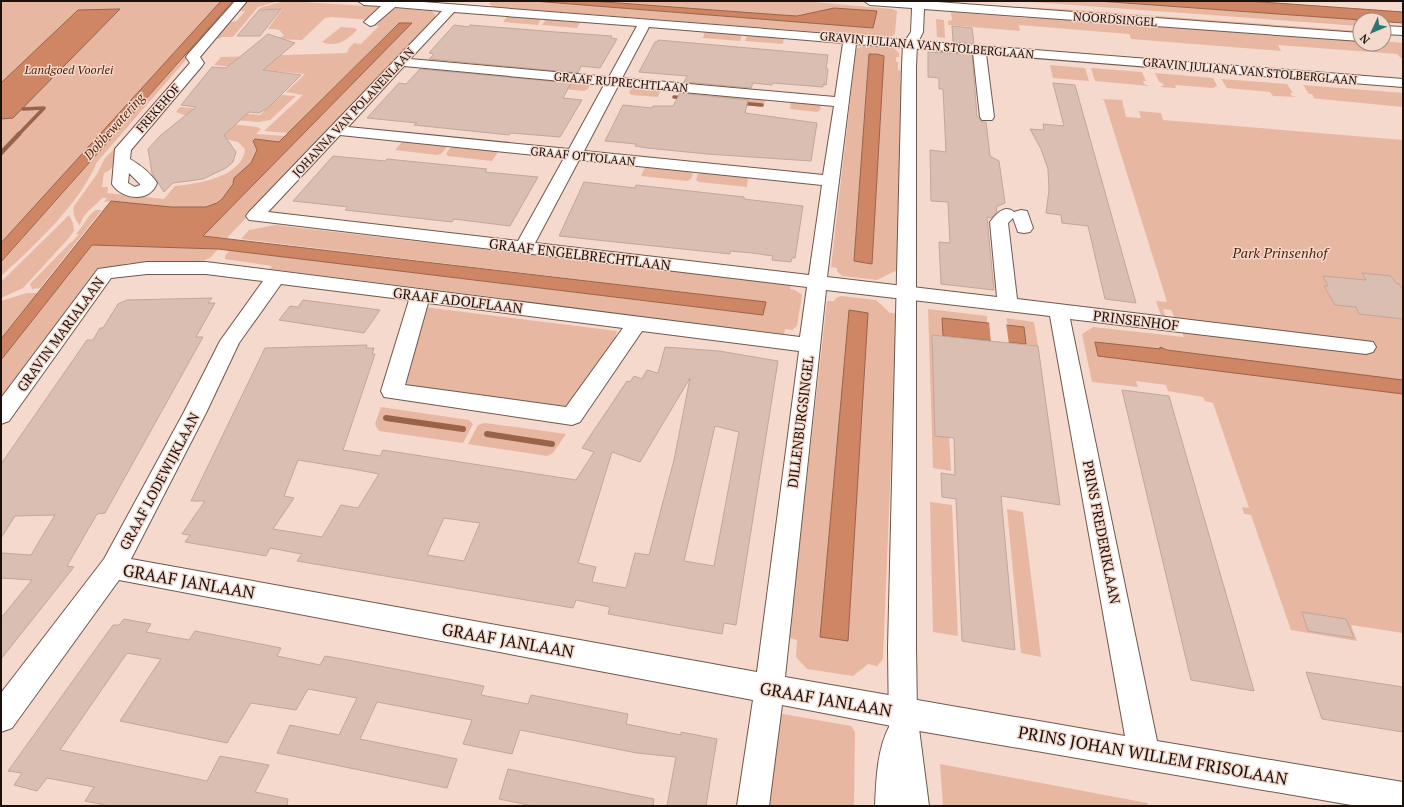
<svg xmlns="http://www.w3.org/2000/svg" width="1404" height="807" font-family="'PT Serif',serif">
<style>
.green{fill:#e7b7a2;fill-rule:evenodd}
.water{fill:#cf8664;stroke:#99634a}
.pier{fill:#f5d9cc}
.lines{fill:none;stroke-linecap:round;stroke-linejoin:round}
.stream-far2{stroke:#99634a;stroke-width:3.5}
.stream-far1{stroke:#99634a;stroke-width:4.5}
.stream{stroke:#99634a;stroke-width:6}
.building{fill:#dabeb2;stroke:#c1a69a;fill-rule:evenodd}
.street-casing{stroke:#70584d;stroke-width:2}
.secondary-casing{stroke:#70584d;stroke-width:2}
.street{fill:#fff;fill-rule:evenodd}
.secondary{fill:#fff;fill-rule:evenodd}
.labels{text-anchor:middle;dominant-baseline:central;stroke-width:3;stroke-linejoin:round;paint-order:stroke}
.far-street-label{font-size:12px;fill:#1a100c;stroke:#f5d9cc}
.far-park-label{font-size:12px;font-style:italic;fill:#4e1f05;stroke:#f5d9cc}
.far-water-label{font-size:13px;font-style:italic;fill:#56260d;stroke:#f5d9cc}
.park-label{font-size:14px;font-style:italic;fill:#4e1f05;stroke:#f5d9cc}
.street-label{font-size:14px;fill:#1a100c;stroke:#f5d9cc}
.near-street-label{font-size:17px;fill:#1a100c;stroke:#f5d9cc}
</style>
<rect width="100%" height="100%" fill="#f5d9cc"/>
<path class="green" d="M1,1h220l-220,242z
M233,1h4l-140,161c-18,43 -62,83 -96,114v-13z
M247,1h32l-21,6 -25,30h-11l-3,2 -3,-1 13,-16 8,-1 8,-10h-7z
M285,1l99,6 -14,13 -38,-3 -7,1 -23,22 -30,-1 12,-3c-4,-8 -9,-7 -16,-7l14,-20h-23l3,-2z
M492,1h41l340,27 4,-17 -43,-3 -37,8 -16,-1 -190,-14h211l90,8 5,2 -2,22 -2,3 -6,1 -56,-5v1l-337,-26 -5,-3z
M1018,1h80l268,19h-6v3h-3l2,3z
M1007,7l54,2 299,22v2z
M398,8l33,3 4,3v3l-208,221 -24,-2 209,-213h-14l-110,110 -24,-2 39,-36 -17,-3 19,-18 -91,-9 7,-8 126,-4 2,-5 5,-5 7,1 18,-18 -6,-1 15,-14z
M951,12l76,6v-3l333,25v4h24v-3l19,2v17l-6,-6 -119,-9 3,6 -150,-12 -2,-5 -110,-9 1,6 -72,-6v-4l4,-1z
M508,15l33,3 -3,7 -35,-3z
M547,18l34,3 -4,7 -35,-3z
M936,19l8,1 1,18 -8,-1z
M341,27l14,1 2,2c-10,10 -20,18 -35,12z
M705,31l37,3 -2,7 -37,-3z
M747,35l37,2 -1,7 -38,-3z
M864,46l30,2 5,5v4h-3v5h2v8l3,1 -1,10h2l-5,190 -4,1 -16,8 -35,-4 -5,-5v-3l-6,-1 25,-217 1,-2zM873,53l8,1 -10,209 -17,-2 15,-206z
M1050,65l35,3 4,13 -36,-3z
M1091,68l51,4 4,9h-3l1,3 5,2 -54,-5z
M1155,73l58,5 4,8 -4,2 -38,-3 1,3 -16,-1 4,-2 -2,-2 -3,-1z
M1221,79l66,5 6,9h-3l2,3 6,1 -25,-1 -3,-4 -43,-4z
M568,82l20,1 2,2 -2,4 -4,2 -21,-2z
M1303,85l100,8v14l-93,-9h4l-2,-4h-3z
M636,87l25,2 -3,8 -26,-2 -3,-2 2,-4z
M282,95l14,1 -26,24 -11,2 -72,-6 -11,-4 4,-5 80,8z
M719,95l47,4 -3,8 -47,-4z
M1101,99l21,1 4,17 15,1 -2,-7 22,2 2,7 240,20v493l-52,-8 6,16 -66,-11 -40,-115 -7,-1 -2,-7 7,1 -36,-105 -8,-2 -2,-4 -35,-6 -2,-6 -30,-4 2,6 -46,-5 -10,-48 11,-7 91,10 -13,-27 -8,-1 3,9h-4l-6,-17 11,1 -63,-202zM1095,342l98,11 7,15 -102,-12z
M791,101l27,3 3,2 -1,4 -3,2 -27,-3z
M225,123l32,4 4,2 -5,5 29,2 -6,6h-26l4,8 -6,14 -17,14 -1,5 -11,16 -5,4 -12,4h-34l-60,-6 -7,1 3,-4h-5c-8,10 -18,13 -22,27 -4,-2 -8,-13 -6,-19l23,-32 8,-16 11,-11h3c-3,11 -4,23 -15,26l-2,14h6l-1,6 57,6 11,-13c22,-2 68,-9 70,-37l-7,-7 -17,-4z
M402,142l43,4 1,2 -5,6 -4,1 -42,-5z
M454,147l44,5 -6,9 -44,-5 -2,-2 4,-6z
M645,167l45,4 3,3 -2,5 -4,2 -46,-5z
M702,173l46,5 -1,9 -48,-5 -3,-2 2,-6z
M96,210h6l-62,78 -8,1 -2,-5 39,-40 3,-2 7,-8h-3c7,-7 12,-20 20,-24z
M69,215l4,8 1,8 -6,8 -45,49 -22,10v-16z
M275,225l516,60 -1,4 5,1 7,5 -5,31 -5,4 -7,-1 -1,5 -514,-65 2,-3 -47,-7v-3l5,-6 533,65 3,-13 -525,-63 8,-9z
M92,245l126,4 -8,9 -7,3 -74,2 -15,4 -113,135v-42z
M27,293h11l-37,46v-38z
M841,296l35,4 14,13h7l-14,346 -6,7 -9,-2 -15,12 -46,-7 -11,-12 1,-17 -8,-2 38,-337h7l2,-3z
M424,307l193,24 -2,7h6l-52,68h-9l-151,-21 -5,-3z
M928,309l59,7v7l-45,-5 1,18 -11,-1 3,78 13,2 3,56 -18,-3z
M1006,318l28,4 4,24 -12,-2 -2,-17 -16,-2z
M381,407l88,13 4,4 -10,19 -84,-12 -4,-7z
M485,423l81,11 -13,19 -6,3 -79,-12 10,-19z
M930,502l22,3 6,131 -25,-4z
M1007,509l16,3 18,145 -20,-4z
M783,714l68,12 4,6 -1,74h-94l11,-88z
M940,764l207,39 1,3h-205z"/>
<path class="water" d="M221,1h12l-232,261v-19z
M533,1h58l190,14 16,1 37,-8 43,3 -4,17z
M1098,1h149l156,11v11z
M120,9l-107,109 -12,1v-36l77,-73z
M399,23h13l-209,213 563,66 -3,13 -545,-66 -126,-4 -91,115v-21l110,-138 60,6h35l11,-4 5,-4 11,-15 1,-6 17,-15 6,-13 -4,-9 2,-2 24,3z
M869,54h8l7,2 -12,208 -18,-3z
M849,310l19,3 -20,328 -28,-4z
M942,318l82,9 2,17 -83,-8z
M1095,342l65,7v-2l7,3 236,30v14l-305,-38z"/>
<path class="pier" d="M989,321l17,2 3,21 -18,-1z"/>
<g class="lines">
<path class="stream-far2" d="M674,97l11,1
M740,103l22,2
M18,135l26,-27 -21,1"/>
<path class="stream-far1" d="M1,153l18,-19"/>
<path class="stream" d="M386,418l77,11
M487,434l65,10"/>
</g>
<path class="building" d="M281,9l-21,27h-23l22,-26z
M454,25l15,2 1,-2 86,7 56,4 -1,2 6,1 -17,29 -19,-2 -3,7 -149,-14 5,-5 -5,-1z
M952,26l20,2 2,16 -21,-2z
M268,34l27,9 -32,27 38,5 -33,33 -9,5 -10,-1 -25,23 12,17 -3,10 -7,6 -23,11 -30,4 -9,9 -12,-19 -4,-24 13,-14 35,-28 -15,-2 31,-38 14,1z
M658,40l170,15 -2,14h2l-2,16 -3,-1v3l-50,-4 -1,2 -19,-2 -2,5 -67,-6 3,-6 -48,-4 16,-30h2z
M928,52l44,2 5,62 5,6h4l4,34 9,5 6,42 -9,4 1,5 -6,6 -4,-1 7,73 -53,-6 -2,-42 11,1 -2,-41 -17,-1 -1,-51 16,2 -3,-63h-4v-11l-11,-1z
M420,69l151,14 -8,15 19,2 -22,37 -49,-4 -2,2 -95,-10 3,-2 -50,-5 32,-35 7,1z
M1053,83l22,2 61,218 -31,-4 -17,-73 -26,-3 -1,-8 -15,-2 3,-23 -1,-21 -7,-20 -11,-20 14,1 -1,-6 21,2z
M680,93l68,7 -3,13 72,10 -6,38 -104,-7 -60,-6 -12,-2 1,-2 -31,-3 18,-36 29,3 1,-2h20z
M333,156l52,5 2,-2 100,10 -2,3 53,5 -28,49 -56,-7 -2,3 -107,-12 3,-3 -55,-6z
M584,182l51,6 1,-3 108,12v2l59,7 -8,52h-3l-1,4 -19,-2 1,-4 -21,-3 -22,-2v3l-171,-18z
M1362,273l29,3 5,7 3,1 4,6v29l-44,-5 -3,-7 -21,-2 -11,-19h4l-5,-10 43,4z
M212,298l-4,5h7l-19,34h7l-98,176 -8,1 -30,52 7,1 -73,92v-41l31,-38 -31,-2v-25l30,2 24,-40 -40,1 -14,22v-74l86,-124h6l7,-12h3l15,-24 9,-4z
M303,300l62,8 15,2 -16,23 -85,-13 11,-14 8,1z
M932,335l106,11 22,159 -59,-9 14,154 -53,-9 -6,-142 -14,-2 -1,-24 14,2 -1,-37 -19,-2z
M367,345l-1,3h8l-2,6h3l-32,96 37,6 3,-6 193,30 18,-28 -12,-4 45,-67 3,1 4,-6 8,3 5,-9 11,3 7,-26 54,4 59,10 -42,264 -12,-2 -2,11 -114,-20 2,-7 -34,-7 -3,8 -276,-47 5,-7 -32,-6 -4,8 -81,-14 5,-7 -8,-1 23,-33h-14l74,-153zM690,378l-16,82 -25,95 -14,-2 -9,35 -34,-6 4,-15 -18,-4 34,-111 28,10zM715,426l24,6 -25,134 -30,-5zM298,460l55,9 26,5 -21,34 -17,-3 -19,32 -49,-8 21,-31 -10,-2zM444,518l36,5 -16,38 -37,-6z
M1122,390l47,6 85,295 -63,-11z
M1302,612l44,7 8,19 -46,-7z
M124,619l27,5 -5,8 43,8 6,-9 86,17 -4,8 43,9 5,-9 23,4 136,26 -3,9 47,9 3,-9 97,19 -2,10 55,11v-3l36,7 -11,67h-39l9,-49 -39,-4 -117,-23 -8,24 -49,-10 9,-24 -95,-18 -17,37 97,20 -10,29 -170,-35 13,-28 49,10 18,-37 -49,-9 -12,21 -45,-7 -24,40 -107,-22 41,-62 -34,-6 -67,97 147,31 13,-25 49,9 -14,27 33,7 -1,7h-178l-24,-5 9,-14 -47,-9 -10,13 -23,-6 8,-12 -14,-2 105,-146h6z
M1306,672l97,15v45l-81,-13z
M508,769l146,30 -1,7h-120l-34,-7z"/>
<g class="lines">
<g class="street-casing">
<path id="street" d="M235,1h12l-47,56 4,6 -2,3 -71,84 -1,9c10,6 21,14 27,24 -7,20 -35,17 -45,1l3,-35 75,-86 -4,-6 2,-3zM129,173l11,11v1l-5,2 -7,-4z
M358,1h52l993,78v8l-417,-33 8,63 -2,3h-10l-2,-3 -7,-64 -117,-9 -29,233 170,20 -7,-75c6,-8 15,-18 24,-10l7,-2 6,1 6,17 -3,4 -6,1 -6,-1 -5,-14 -5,5 9,76 356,43 3,5 -3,5 -7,2 -296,-35 87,422 246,41v24h-46l-455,-78 -120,-23 -13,101h-32l16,-106 -634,-120 -107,148 -11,4v-39l103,-134 80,-147 36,-71 43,-60 -57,-7h-59l-36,4 -102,143 -8,3v-26l97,-129 49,-7h59l594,75 7,-50 -558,-67 -3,-4 3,-4 193,-201 -47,-4 -21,18 -4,1 -6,-4 17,-16 -17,-1zM454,12l183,14 -28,51 -199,-18zM649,27l194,16 -8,54 -213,-19zM404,66l200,19 -35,64 -221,-22zM618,86l216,20 -11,69 -239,-24zM340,135l224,23 -46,83 -250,-29zM579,160l243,25 -13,90 -274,-32zM281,284l128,16 -28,91 3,6 188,28 8,-3 62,-91 157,20 -42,321 -626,-113 75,-146 33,-70zM826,290l224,26 75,420 -340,-59zM428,303l195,25 -57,79 -161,-22z"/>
</g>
<g class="secondary-casing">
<path id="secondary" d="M864,1h60l436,32v8l-436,-32 -1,23 -6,12 -1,22v582l1,65 12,93h-54c1,-25 2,-56 14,-79l-1,-79 14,-582 1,-22 8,-12 1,-24 -42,-3z
M1384,26l19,1v8l-19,-1z"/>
</g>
<use href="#street" class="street"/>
<use href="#secondary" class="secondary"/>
</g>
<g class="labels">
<g class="far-street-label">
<text transform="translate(1115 19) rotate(4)">NOORDSINGEL</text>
<text transform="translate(927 45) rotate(5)">GRAVIN JULIANA VAN STOLBERGLAAN</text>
<text transform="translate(1250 71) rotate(5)">GRAVIN JULIANA VAN STOLBERGLAAN</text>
<text transform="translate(621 82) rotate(5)">GRAAF RUPRECHTLAAN</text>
<text transform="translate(158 108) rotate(-49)">FREKEHOF</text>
<text transform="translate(353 112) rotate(-47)">JOHANNA VAN POLANENLAAN</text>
<text transform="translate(583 156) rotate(6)">GRAAF OTTOLAAN</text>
</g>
<g class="far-park-label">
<text x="69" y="69">Landgoed Voorlei</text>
</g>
<g class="far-water-label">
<text transform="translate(114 126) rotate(-48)">Dobbewatering</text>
</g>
<g class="park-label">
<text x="1280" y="252">Park Prinsenhof</text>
</g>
<g class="street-label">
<text transform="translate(580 254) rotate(7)">GRAAF ENGELBRECHTLAAN</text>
<text transform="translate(458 300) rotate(7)">GRAAF ADOLFLAAN</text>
<text transform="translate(1136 320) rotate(7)">PRINSENHOF</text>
<text transform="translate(60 334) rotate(-54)">GRAVIN MARIALAAN</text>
<text transform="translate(800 422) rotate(-83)">DILLENBURGSINGEL</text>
<text transform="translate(159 481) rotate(-62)">GRAAF LODEWIJKLAAN</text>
<text transform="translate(1102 532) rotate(79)">PRINS FREDERIKLAAN</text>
</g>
<g class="near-street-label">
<text transform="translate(189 581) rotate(10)">GRAAF JANLAAN</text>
<text transform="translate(508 640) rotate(10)">GRAAF JANLAAN</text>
<text transform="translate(826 699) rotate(10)">GRAAF JANLAAN</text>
<text transform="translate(1153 755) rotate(10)">PRINS JOHAN WILLEM FRISOLAAN</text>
</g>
</g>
<rect width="1404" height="807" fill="none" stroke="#1a100c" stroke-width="4"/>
<g transform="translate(1372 32) rotate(226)"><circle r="19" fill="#f5d9cc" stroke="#9d897f"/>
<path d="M0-3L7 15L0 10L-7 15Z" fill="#2c7676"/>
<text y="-6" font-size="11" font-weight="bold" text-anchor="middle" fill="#1a100c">N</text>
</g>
</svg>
